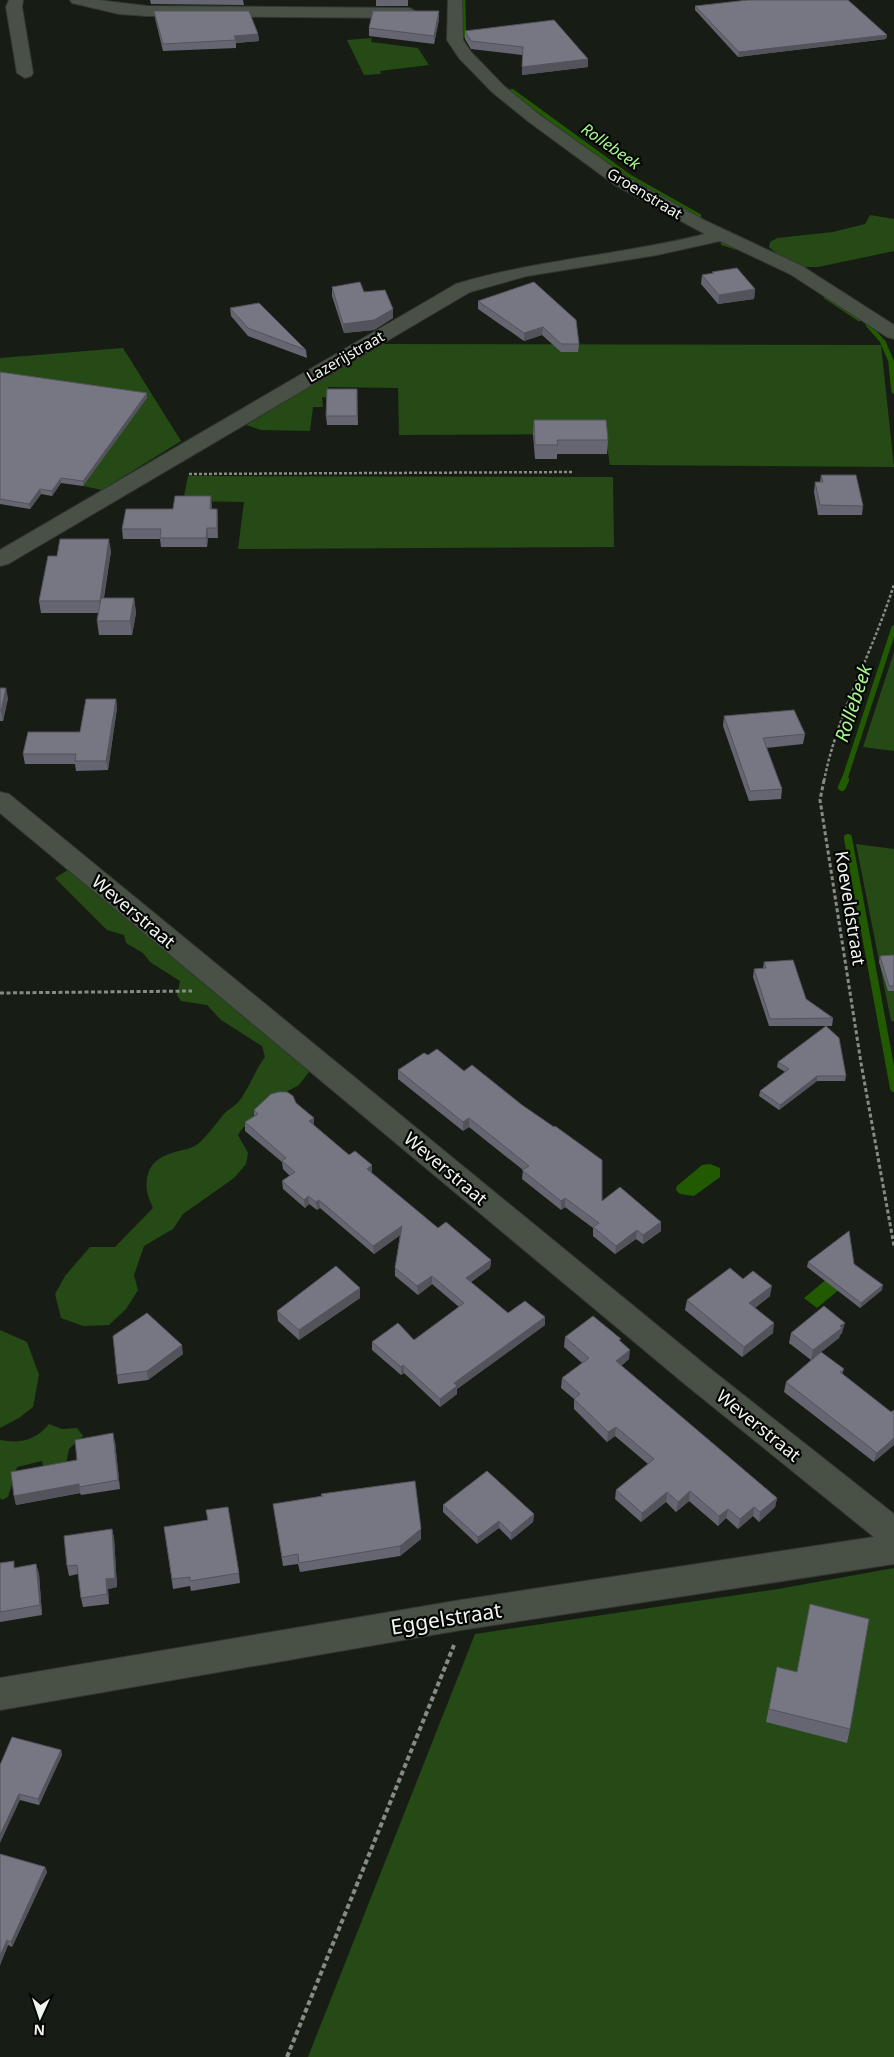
<svg xmlns="http://www.w3.org/2000/svg" width="894" height="2057" font-family="'Noto Sans',sans-serif">
<style>
.green{fill:#254a16}
.water{fill:#225a02}
.lines{fill:none;stroke-linecap:round;stroke-linejoin:round}
.stream-far2{stroke:#225a02;stroke-width:4.5}
.stream-far1{stroke:#225a02;stroke-width:5.5}
.stream{stroke:#225a02;stroke-width:8}
.minor-casing{stroke:#333732;stroke-width:2}
.path-far2{stroke:#868b84;stroke-width:2.5;stroke-dasharray:3 2;stroke-linecap:butt}
.path-far1{stroke:#868b84;stroke-width:3;stroke-dasharray:4 2.5;stroke-linecap:butt}
.path{stroke:#868b84;stroke-width:4;stroke-dasharray:5 3;stroke-linecap:butt}
.minor{fill:#495147;fill-rule:evenodd}
.wall{fill:#656671}
.shaded-wall{fill:#53535c}
.building{fill:#767783;stroke:#53535c}
.labels{text-anchor:middle;dominant-baseline:central;stroke-width:4.5;stroke-linejoin:round;paint-order:stroke}
.far-street-label{font-size:15px;fill:#f1f5ef;stroke:#050704}
.far-water-label{font-size:16px;font-style:italic;fill:#aaf78f;stroke:#050704}
.street-label{font-size:18px;fill:#f1f5ef;stroke:#050704}
.water-label{font-size:19px;font-style:italic;fill:#aaf78f;stroke:#050704}
.near-street-label{font-size:21px;fill:#f1f5ef;stroke:#050704}
</style>
<rect width="100%" height="100%" fill="#171d15"/>
<path class="green" d="M372,38l-1,4 47,6 11,17 -49,6 1,3 -17,1 -17,-35z
M870,215l24,4v32l-76,16h-14l-26,-12 -9,-8 1,-5 7,-4 56,-6 32,-8z
M380,344l501,1 13,122 -284,-2 -5,-31 -206,1 -1,-47 -70,-1 2,11 -8,-1 1,10h-10l-3,24 -49,-1 -15,-5z
M123,348l58,93 -79,49 -19,-4 64,-88 -147,-21v-19z
M188,476l425,1 1,70 -376,2 6,-47 -61,-1z
M894,652v99l-31,-4z
M856,844l38,5v172h-3z
M71,868l231,192 7,12 -10,13 -43,23c-5,18 -10,14 -18,27l10,18 -2,11 -12,14 -51,36 -10,15 -29,17 -10,29 4,15 -12,19 -17,16 -26,1 -22,-8 -6,-24 10,-18 25,-29h25l38,-39c-6,-13 -9,-23 -4,-37 10,-22 38,-18 49,-27 9,-8 17,-19 25,-29 5,-6 15,-10 19,-18 9,-13 13,-27 23,-40l-3,-11 -41,-26 -14,-15 -26,-4 -4,-6 3,-14 -30,-19 -7,-9 -17,-10 -2,-8 -17,-5 -52,-52z
M0,1330l27,12 12,33 -6,32 -14,11 -19,10z
M49,1424l13,5 15,-1 6,8 -14,13 -3,15 -21,11 -3,-14 -25,6 -9,30 -6,3 -2,-2v-58c20,4 36,0 49,-16z
M894,1568v489h-586l167,-423 303,-45z"/>
<path class="water" d="M710,1164l10,4v9l-26,19 -14,-2 -4,-4 1,-4 25,-21z
M833,1274l13,10 -29,24 -13,-10z"/>
<g class="lines">
<path class="stream-far2" d="M463,0l1,36
M512,91l118,86 69,39
M723,243l15,5
M826,297l33,22
M868,325l16,18"/>
<path class="stream-far1" d="M883,342l8,19 3,30
M844,781l50,-153"/>
<path class="stream" d="M842,787l3,-7
M848,838l46,250"/>
<g class="minor-casing">
<path id="minor" d="M9,0h14l-1,7 11,66 -2,3 -6,2 -8,-5 -11,-66z
M70,0h28l49,6 263,2 8,5 -8,5 -263,-2 -28,-2 -47,-11z
M448,0h14l1,40 8,12 33,34 37,30 86,61 79,44 96,45 92,59v14l-7,-2 -97,-63 -70,-33 -63,14 -130,21 -57,16 -462,272 -8,2v-16l456,-266c82,-25 167,-29 249,-50l-90,-49 -86,-63 -37,-30 -33,-34 -12,-18z
M0,792l9,2 699,573 186,147v50l-433,66 -461,80v-32l461,-78 413,-63 -188,-152 -686,-572z"/>
</g>
<path class="path-far2" d="M189,474l384,-2
M824,781c13,-68 50,-131 70,-197"/>
<path class="path-far1" d="M824,780l-4,20 41,263 33,183
M0,993l192,-2"/>
<path class="path" d="M287,2057l167,-412"/>
<use href="#minor" class="minor"/>
</g>
<path class="wall" d="M150,0h93l1,5 -93,-1z
M376,0h32v6h-32z
M695,6l192,29 -1,4 -148,18 -43,-47z
M154,11l104,23 1,7 -23,2v5l-73,3 -8,-33z
M439,11v8l-5,25 -65,-8v-8z
M465,31l123,28v8l-66,8v-20l-51,-6 -6,-10z
M712,272l43,17 -1,10 -36,5 -17,-20 1,-9 10,-1z
M534,282l45,62 -1,8h-17l-19,-17 -18,6 -46,-32v-8z
M332,287l32,5 29,26 -19,12 -30,3 -12,-37z
M230,308l76,42 1,8 -59,-22 -17,-20z
M0,372l147,26 -64,88 -22,-3 -9,13 -11,-2 -11,15 -30,-5z
M357,389l1,36h-31l-1,-9z
M534,420l74,20 -1,14h-50v5h-22l-2,-25z
M821,475l42,31 -1,9h-44l-4,-23 1,-10h5z
M212,506v3h5l1,29h-10l-1,9h-46l-1,-8h-37l-1,-10 51,-20z
M111,551l-7,47h30l2,15 -4,22h-33l-2,-14 1,-8h-57l-2,-12 18,-45z
M0,688l8,10 -5,23h-3z
M116,699l1,9 -9,62 -32,1 -1,-7h-50l-2,-10 57,-22z
M724,716l81,18 -2,10 -37,4 16,41 -1,10 -32,2 -26,-75z
M894,955v36h-6l-9,-29 1,-6z
M764,962l42,37 27,19 -1,8h-63l-16,-49 1,-8 9,-1z
M778,1062l68,14 -1,5h-28l-38,29 -20,-14 1,-5 25,-19 -8,-5z
M398,1070l204,131 59,30 -18,13 -7,-5 -21,15 -22,-18v-8l-28,-21 -4,3 -39,-31 1,-9 -54,-43 -6,4 -65,-52z
M296,1103l18,15v8l124,102 53,32 -1,8 -19,14 37,31 37,4v8l-88,64v5l-17,13 -36,-34 -3,2 -29,-25v-8l42,-2 45,-33 -27,-23 -14,11 -23,-19v-8l5,-33 -26,19 -54,-46 -3,2 -8,-6 -4,4 -22,-19 -1,-8 8,-5 -7,-7 -1,-7 -37,-31v-9l9,-6v-6z
M808,1262l46,2 28,26 -22,18 -53,-41z
M743,1279l27,17 -15,12 18,25 -31,24 -57,-47 2,-10z
M360,1288v10l-61,42 -21,-19 -1,-10z
M791,1333h51l-2,2 -1,3 -18,14 23,17 -2,5 49,38 -17,50 -90,-70 2,-10 25,-22 -22,-17z
M565,1337l56,5 8,17 -8,7 156,132 -2,9 -16,15 -6,-6 -15,13 -12,-11 -8,8 -29,-25 -13,11 -10,-10 -25,20 -26,-23 1,-9 32,-26 -33,-28 -8,6 -33,-33v-10l-13,-11 1,-10 20,-15 -18,-16z
M183,1354l-35,26 -30,4 -1,-9z
M115,1442l5,47 -39,6 -1,-2 -64,12 -2,-9 63,-36z
M321,1494l100,45 -21,17 -100,16 -2,-8 -15,2 -10,-62 48,-7z
M443,1505l91,9 -1,8 -22,18 -12,-12 -22,16 -34,-32z
M206,1510l33,63 1,10 -49,8 -1,-5 -17,3 -9,-62 44,-7z
M112,1529l2,9 3,49 -9,2 1,15 -26,3 -2,-9 -3,-24 -9,2 -2,-10z
M0,1563l15,5 21,-4 3,10 3,41 -42,7z
M777,1667l73,62 -3,14 -81,-21z
M61,1750l1,5 -23,50 -19,-5 -20,-35z
M0,1854l45,13 2,5 -35,75 -4,-2 -8,20z"/>
<path class="shaded-wall" d="M439,11v8l-5,25v-8z
M258,34l1,7 -23,2 -2,-7z
M887,35l-1,4 -148,18 1,-5z
M588,59v8l-66,8v-8z
M755,289l-1,10 -36,5 1,-9z
M393,309v9l-19,12 -30,3 -1,-9z
M543,327l-1,8 -18,6v-8z
M147,393v5l-64,88v-5z
M61,478v5l-9,13v-5z
M40,489l1,5 -11,15 -1,-5z
M211,496l1,10 -1,13 -1,-10z
M217,509l1,10v19l-1,-10z
M207,528l1,10 -1,9 -1,-9z
M109,539l2,12 -10,62 -1,-12z
M134,598l2,15 -4,22 -2,-14z
M6,688l2,10 -5,23 -2,-10z
M116,699l1,9 -9,62 -2,-9z
M817,1076v5l-38,29 1,-5z
M314,1118v8l-5,-5z
M469,1118v9l-6,4v-9z
M372,1165v8l-5,-4z
M308,1196l1,8 -4,4 -1,-8z
M565,1198v9l-4,3v-9z
M319,1200l1,8 -3,2 -1,-8z
M661,1222v9l-18,13v-9z
M402,1226v8l-28,20 -1,-8z
M637,1230l-1,9 -21,15 1,-8z
M491,1260l-1,8 -24,18v-8z
M432,1276v8l-14,11 -1,-9z
M883,1285l-1,5 -22,18 1,-5z
M772,1286l-2,10 -22,17 1,-10z
M360,1288v10l-61,42v-10z
M545,1317v8l-88,64v5l-17,13v-8l14,-16z
M774,1323l-1,10 -31,24 2,-10z
M845,1323l-3,10 -2,2 -1,3 -28,22 2,-10z
M182,1345l1,9 -35,26 -1,-9z
M630,1350l-1,9 -14,12 1,-10z
M403,1365l1,8 -3,2v-8z
M616,1427l-1,9 -8,6 1,-10z
M113,1433l2,9 5,47 -2,-9z
M894,1438v7l-20,17 3,-9z
M79,1484l1,9 -64,12 -2,-9z
M690,1491l-1,10 -13,11 2,-10z
M667,1492l-1,10 -25,20 1,-9z
M777,1498l-2,9 -16,15 1,-10z
M754,1507l-1,9 -15,13 2,-10z
M728,1509l-2,9 -8,8 1,-10z
M534,1514l-1,8 -22,18v-7z
M499,1521v7l-22,16 1,-7z
M112,1529l2,9 3,49 -9,2 1,15 -2,-10 -1,-15z
M421,1529v10l-21,17v-10z
M36,1564l3,10 3,41 -2,-10z
M61,1750l1,5 -23,50 -1,-6z
M19,1794l1,6 -20,43v-8z
M45,1867l2,5 -35,75 -1,-5z
M7,1940l1,5 -8,20v-9z"/>
<path class="building" d="M748,0h100l39,35 -148,17 -44,-46z
M154,11h95l9,23 -24,2 2,4 -73,4z
M373,11h66l-5,25 -65,-8z
M554,20l34,39 -66,8 1,-20 -52,-6 -6,-10z
M737,268l18,21 -36,6 -17,-20 12,-2 -2,-1z
M360,282l4,10 21,-2 8,19 -19,11 -31,4 -11,-37z
M534,282l42,38 3,24h-18l-18,-17 -19,6 -46,-32z
M259,303l47,47 -58,-22 -18,-20z
M0,372l147,21 -64,88 -22,-3 -9,13 -12,-2 -11,15 -29,-5z
M327,389h30v27h-31z
M534,420h72l2,20h-51l1,5h-23z
M821,475h35l7,31 -43,-1 -5,-23h8z
M175,496h36l-1,13h7v19h-10l-1,10h-46l1,-9h-39l4,-20h47z
M60,539h49l-9,62h-61l9,-45h9z
M101,598h33l-4,23h-33z
M0,688h6l-5,23h-1z
M86,699h30l-10,62h-31l1,-7h-53l5,-22h52z
M794,710l11,24 -42,4 19,51 -32,2 -26,-75z
M894,955v31h-5l-9,-30z
M793,960l13,39 27,19 -63,1 -16,-50 12,-1 -2,-6z
M826,1026l13,12 7,38h-29l-37,29 -20,-14 29,-22 -11,-7z
M437,1049l27,22 8,-6 50,40 32,22 1,-1 47,34v41l18,-14 41,35 -18,13 -6,-5 -21,16 -23,-19 6,-4 -34,-25 -4,3 -39,-31 7,-4 -60,-48 -6,4 -65,-52 26,-17 4,2z
M279,1092h8l6,4 3,7 18,15 -5,3 40,34 6,-4 17,14 -5,4 71,59 8,-6 45,38 -25,18 42,35 17,-12 20,16 -91,66 3,3 -17,13 -37,-34 -2,2 -29,-25 26,-19 16,17 50,-37 -32,-27 -15,10 -22,-18 7,-42 -29,20 -54,-46 -3,2 -8,-6 -4,4 -22,-19 13,-9 -13,-11 4,-3 -41,-36 13,-8 -4,-4 17,-16z
M849,1231l5,33 29,21 -22,18 -53,-41z
M336,1266l24,22 -61,42 -22,-19z
M730,1268l13,11 10,-8 19,15 -23,17 25,20 -30,24 -57,-47z
M824,1306l21,17 -5,3 2,2 -29,22 -22,-17z
M147,1313l35,32 -35,26 -30,4 -4,-39z
M593,1316l28,23 -2,1 11,10 -14,11 161,137 -17,14 -6,-5 -14,12 -12,-10 -9,7 -29,-25 -12,11 -11,-10 -25,21 -26,-23 38,-31 -38,-32 -8,5 -34,-33 6,-5 -18,-16 27,-20 -24,-21z
M821,1352l23,17 -4,3 51,40 3,-2v28l-17,15 -91,-71z
M113,1433l5,47 -39,7v-3l-65,12 -3,-24 66,-12 -2,-20z
M487,1471l47,43 -23,19 -12,-12 -21,16 -35,-32z
M415,1481l6,48 -21,17 -101,17 -1,-9 -16,3 -9,-53 50,-8 -2,-2z
M228,1507l11,66 -49,8v-4l-18,2 -8,-52 44,-7 -2,-10z
M112,1529l3,49 -9,1 1,15 -26,4 -4,-33 -10,1 -3,-30z
M14,1561v7l22,-4 4,41 -40,7v-49z
M810,1604l59,15 -19,110 -81,-20 8,-42 20,5z
M12,1737l49,13 -23,49 -19,-5 -19,41v-70z
M0,1854l45,13 -34,75 -4,-2 -7,16z"/>
<g class="labels">
<g class="far-street-label">
<text transform="translate(645 193) rotate(31)">Groenstraat</text>
<text transform="translate(345 356) rotate(-30)">Lazerijstraat</text>
</g>
<g class="far-water-label">
<text transform="translate(611 146) rotate(35)">Rollebeek</text>
</g>
<g class="street-label">
<text transform="translate(851 908) rotate(81)">Koeveldstraat</text>
<text transform="translate(134 911) rotate(40)">Weverstraat</text>
<text transform="translate(446 1168) rotate(40)">Weverstraat</text>
<text transform="translate(759 1425) rotate(39)">Weverstraat</text>
</g>
<g class="water-label">
<text transform="translate(853 703) rotate(-72)">Rollebeek</text>
</g>
<g class="near-street-label">
<text transform="translate(446 1618) rotate(-9)">Eggelstraat</text>
</g>
</g>
<g transform="translate(40 2017) rotate(183)" stroke="#050704" stroke-width="4" paint-order="stroke">
<path d="M0-4L9 19L0 12L-9 19Z" fill="#f1f5ef"/>
<text y="-8" font-size="14" font-weight="bold" text-anchor="middle" fill="#f1f5ef">N</text>
</g>
</svg>
